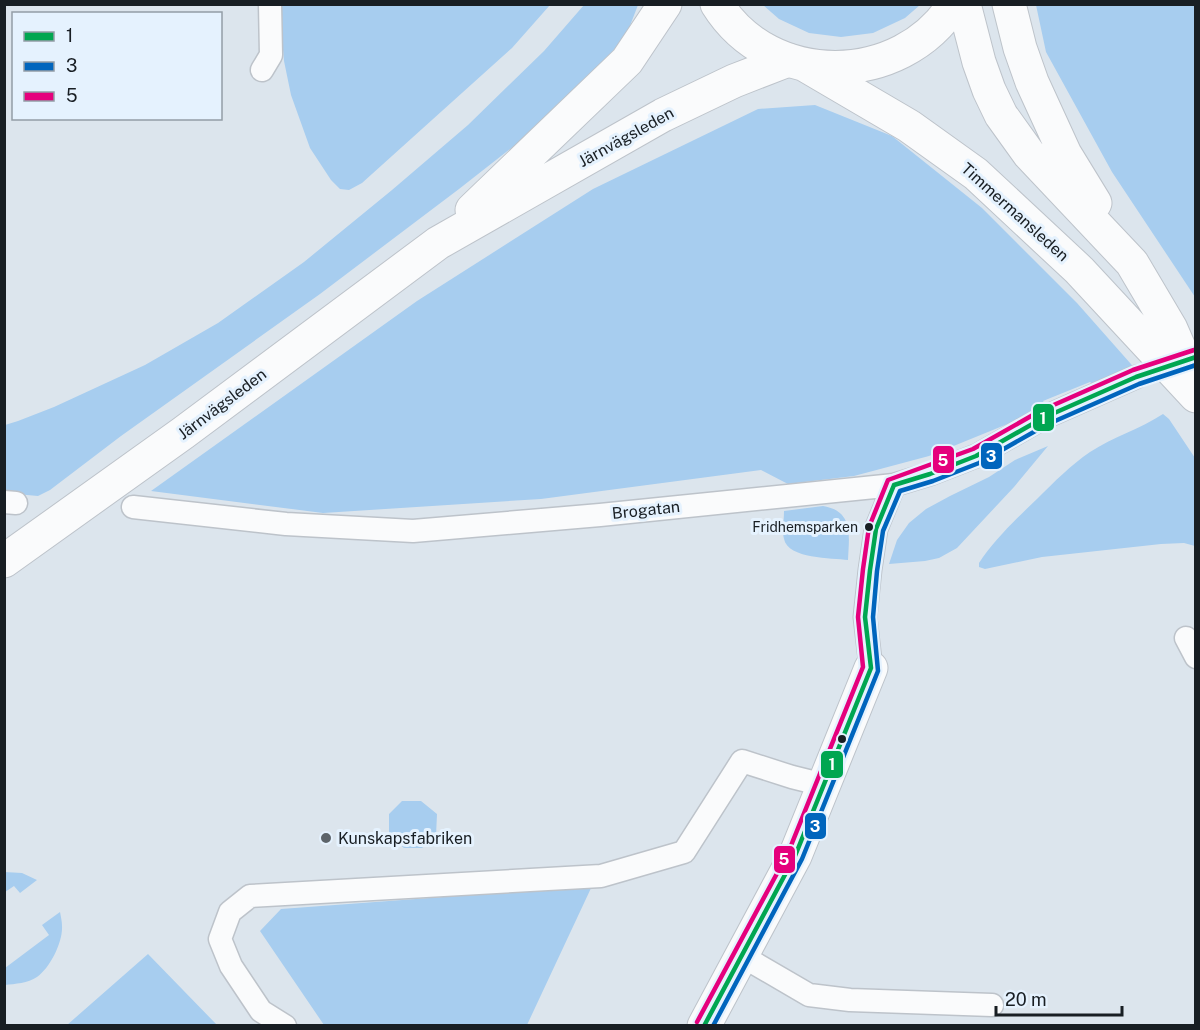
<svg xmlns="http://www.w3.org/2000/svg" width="1200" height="1030" font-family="'Public Sans',sans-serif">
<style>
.green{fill:#a7cdef}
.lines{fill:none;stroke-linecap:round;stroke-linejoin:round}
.service-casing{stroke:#bdc3ca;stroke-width:25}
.minor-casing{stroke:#bdc3ca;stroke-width:35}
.secondary-casing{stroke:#bdc3ca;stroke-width:35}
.trunk-casing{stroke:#bdc3ca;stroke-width:35}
.service{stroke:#fafbfc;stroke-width:22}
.minor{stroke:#fafbfc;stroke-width:33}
.secondary{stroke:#fafbfc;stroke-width:33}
.trunk{stroke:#fafbfc;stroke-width:33}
.bus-1-casing{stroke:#e5f2fe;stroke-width:9}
.bus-2-casing{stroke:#e5f2fe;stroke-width:9}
.bus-3-casing{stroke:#e5f2fe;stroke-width:9}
.bus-1{stroke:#00a651;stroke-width:4.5}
.bus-2{stroke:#0065bd;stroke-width:4.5}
.bus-3{stroke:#e5007d;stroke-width:4.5}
.bus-dot{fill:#181e23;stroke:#e5f2fe;stroke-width:2}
.poi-dot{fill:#5d646a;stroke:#e5f2fe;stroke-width:2}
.labels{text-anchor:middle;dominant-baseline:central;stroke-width:6;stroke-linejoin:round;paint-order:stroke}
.bus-label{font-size:14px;fill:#181e23;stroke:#e5f2fe;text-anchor:end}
.street-label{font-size:16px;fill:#181e23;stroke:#e5f2fe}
.poi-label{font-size:16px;fill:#181e23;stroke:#e5f2fe;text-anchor:start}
.line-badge{stroke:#e5f2fe;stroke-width:2}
.badge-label{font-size:16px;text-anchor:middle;font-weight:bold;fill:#fff}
</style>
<rect width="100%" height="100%" fill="#dce5ed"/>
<path class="green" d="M279,5h271l-38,43 -150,135 -13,7 -9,-1 -9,-9 -21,-32 -19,-53 -7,-34z
M584,5h54l-12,31 -41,46 -48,46 -78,61 -139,105 -199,142 -71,54 -12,6 -33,-3v-68l13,-4 36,-14 91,-42 73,-42 86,-61 88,-72 76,-65 76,-74z
M763,5h157l-15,13 -32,15 -32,4 -32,-4 -30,-14z
M1036,5h159v292l-83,-125 -66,-120z
M815,105l77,31 90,72 95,95 61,69 -41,16 -7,-6 -47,19 4,7 -118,48 -75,20 -66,8 -27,-14 -220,29 -218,14 -172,-22 266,-190 176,-112 165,-80z
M1163,414l6,5 26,39v88l-11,-3 -23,1 -119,13 -57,12 -6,-2v-4c16,-24 38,-45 59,-65 16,-16 33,-33 52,-46 23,-15 50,-23 73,-38z
M1048,446l-34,41 -57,61 -18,10 -14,3 -36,3 8,-24 12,-17 17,-14 24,-13 39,-19 26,-17z
M823,506c31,5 26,30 25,54 -16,-2 -60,-1 -64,-21 -2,-8 0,-19 0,-28z
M402,801h19l16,13 -1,22 -14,12h-18l-15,-13v-21z
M4,872l18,1 15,7 -17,13 -6,-7 -9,6z
M592,886l-65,139h-203l-64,-94 21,-22z
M60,912c1,5 2,10 2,14 1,16 -12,42 -25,51 -9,6 -22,7 -32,8v-17l44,-33 -7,-10z
M148,954l69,71h-150z"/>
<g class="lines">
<g class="service-casing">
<path id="service" d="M262,70l9,-15 -1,-51
M4,502l12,1
M133,507l153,17 127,7 187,-16 294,-30 36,-11 46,-18 67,-38 93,-41
M1186,638l10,19
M871,668l-6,-51 5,-47 6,-41 18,-44
M742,956l67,39 41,5 142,5
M285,1026l-24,-15 -30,-45 -11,-27 10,-27 20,-16 351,-20 83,-24 58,-91 50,16 32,8"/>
</g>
<g class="minor-casing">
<path id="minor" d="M704,1026l91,-170 76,-188"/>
</g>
<g class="secondary-casing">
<path id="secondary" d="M472,210l155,-149 38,-57
M4,561l179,-128 255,-190 225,-128 71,-34 54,-21"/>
</g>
<g class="trunk-casing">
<path id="trunk" d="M717,4c53,85 184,84 237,0
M964,4l15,58 10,28 12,25 28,39 103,109 39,66 24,55
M1009,4l11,44 12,34 33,72 30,49
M805,65l104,61 67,48 103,96 117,126"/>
</g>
<use href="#service" class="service"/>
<use href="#minor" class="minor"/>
<use href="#secondary" class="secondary"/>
<use href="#trunk" class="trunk"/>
<g class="bus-1-casing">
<path id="bus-1" d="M894,485l36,-11 46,-18 67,-38 93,-41 60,-20
M704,1026l91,-170 76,-188 -6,-51 5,-47 6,-41 18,-44"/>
</g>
<g class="bus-2-casing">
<path id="bus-2" d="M713,1026l89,-167 76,-188 -5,-54 4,-46 6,-40 17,-40 33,-10 46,-18 67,-38 93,-41 57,-19"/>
</g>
<g class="bus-3-casing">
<path id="bus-3" d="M697,1022l91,-169 75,-186 -5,-50 5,-48 6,-42 19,-47 85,-31 67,-38 93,-41 61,-20"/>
</g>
<use href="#bus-1" class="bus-1"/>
<use href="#bus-2" class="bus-2"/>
<use href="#bus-3" class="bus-3"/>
</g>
<g class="bus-dot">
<circle cx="869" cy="527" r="5"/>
<circle cx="842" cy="739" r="5"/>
</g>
<circle class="poi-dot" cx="326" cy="838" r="6"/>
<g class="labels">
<g class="bus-label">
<text x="858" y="527">Fridhemsparken</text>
</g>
<g class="street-label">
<text transform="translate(626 137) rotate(-29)">Järnvägsleden</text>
<text transform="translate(1015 212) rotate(42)">Timmermansleden</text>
<text transform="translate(222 404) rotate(-37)">Järnvägsleden</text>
<text transform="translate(646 510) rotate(-6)">Brogatan</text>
</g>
<g class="poi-label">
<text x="338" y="838">Kunskapsfabriken</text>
</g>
</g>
<g class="line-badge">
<rect x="1032" y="403" width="23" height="29" rx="6" fill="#00a651"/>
<rect x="980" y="442" width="23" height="28" rx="6" fill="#0065bd"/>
<rect x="932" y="445" width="23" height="29" rx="6" fill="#e5007d"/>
<rect x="820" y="750" width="24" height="29" rx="6" fill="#00a651"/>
<rect x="804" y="812" width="23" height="28" rx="6" fill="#0065bd"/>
<rect x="773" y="845" width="23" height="29" rx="6" fill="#e5007d"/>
</g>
<g class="badge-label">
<text x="1043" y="424">1</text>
<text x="991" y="462">3</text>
<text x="943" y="466">5</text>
<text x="832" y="770">1</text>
<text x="815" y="832">3</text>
<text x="784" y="865">5</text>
</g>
<rect width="1200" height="1030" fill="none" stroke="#181e23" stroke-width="12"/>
<rect x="12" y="12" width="210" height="108" fill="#e5f2fe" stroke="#939da6" stroke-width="1.5"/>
<rect x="24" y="32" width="30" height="9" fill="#00a651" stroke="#939da6" stroke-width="1.5"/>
<text x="66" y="42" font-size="18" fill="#181e23">1</text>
<rect x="24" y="62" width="30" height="9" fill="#0065bd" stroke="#939da6" stroke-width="1.5"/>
<text x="66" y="72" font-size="18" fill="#181e23">3</text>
<rect x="24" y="92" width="30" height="9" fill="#e5007d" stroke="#939da6" stroke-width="1.5"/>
<text x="66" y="102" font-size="18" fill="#181e23">5</text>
<path d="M996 1006v9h126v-9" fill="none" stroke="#181e23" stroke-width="3"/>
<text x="1005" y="1006" font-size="18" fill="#181e23" stroke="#e5f2fe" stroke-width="4.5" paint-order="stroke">20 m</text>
</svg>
